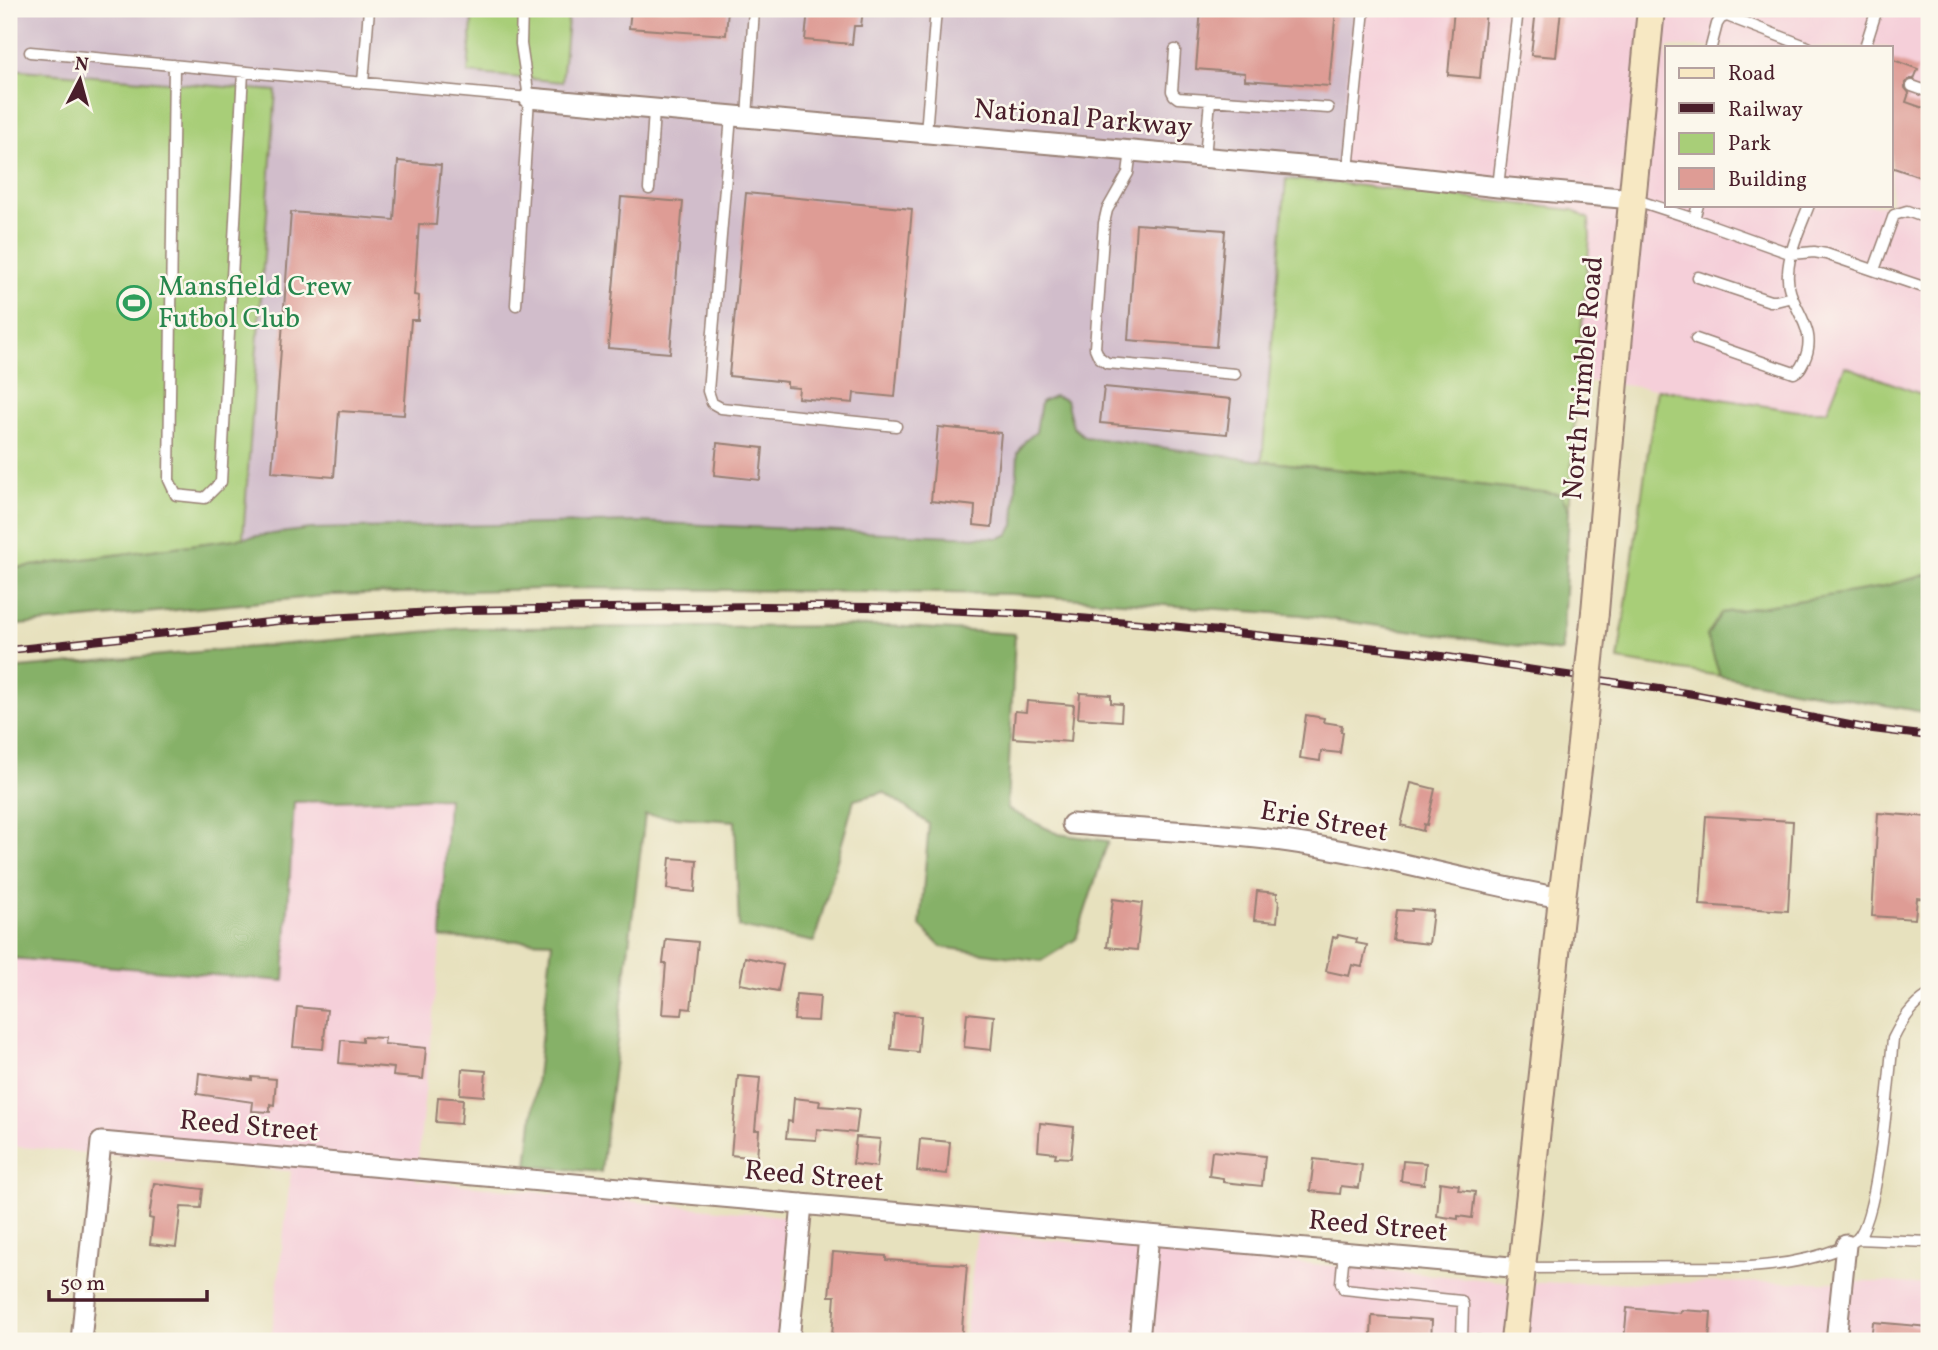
<svg xmlns="http://www.w3.org/2000/svg" width="1938" height="1350" font-family="Vollkorn,serif">
<style>
.built{fill:#f5cfd9;fill-rule:evenodd}
.industrial{fill:#d1bdcb}
.green{fill:#a8ce78;stroke:#797652;stroke-width:2}
.forest{fill:#86b168;stroke:#68684a;stroke-width:2}
.building{fill:#de9c95}
.lines{fill:none;stroke-linecap:round;stroke-linejoin:round}
.service-casing{stroke:#988074;stroke-width:13}
.minor-casing{stroke:#988074;stroke-width:23}
.secondary-casing{stroke:#988074;stroke-width:30}
.service{stroke:#fff;stroke-width:10}
.minor{stroke:#fff;stroke-width:19}
.secondary{stroke:#f7e8c3;stroke-width:26}
.rail-casing{stroke:#4a1f2b;stroke-width:8}
.rail{stroke:#fbf7ec;stroke-width:5;stroke-dasharray:16;stroke-linecap:butt}
.secondary-bridge-casing{stroke:#988074;stroke-width:30;stroke-linecap:butt}
.secondary-bridge{stroke:#f7e8c3;stroke-width:26}
.labels{text-anchor:middle;dominant-baseline:central;stroke-width:5;stroke-linejoin:round;paint-order:stroke}
.street-label{font-size:28px;fill:#4a1f2b;stroke:#fbf7ec}
.leisure-label{font-size:28px;fill:#27864d;stroke:#fbf7ec;text-anchor:start}
</style>
<rect width="100%" height="100%" fill="#fbf7ec"/>
<filter id="ink" filterUnits="userSpaceOnUse"><feTurbulence type="fractalNoise" baseFrequency=".0143" numOctaves="2"/><feDisplacementMap in="SourceGraphic" scale="14" xChannelSelector="R" yChannelSelector="G"/><feConvolveMatrix kernelMatrix="1 2 1 2 8 2 1 2 1" color-interpolation-filters="sRGB"/></filter>
<filter id="wash" filterUnits="userSpaceOnUse"><feTurbulence type="fractalNoise" baseFrequency=".00686" numOctaves="4" result="noise"/><feDisplacementMap in="SourceGraphic" scale="28" xChannelSelector="R" yChannelSelector="G"/><feGaussianBlur stdDeviation="1.57" result="paint"/><feColorMatrix in="noise" values="0 0 0 0 0 0 0 0 0 0 0 0 0 0 0 0 0 1.4 0 .05"/><feComposite in="paint" operator="in"/></filter>
<g filter="url(#wash)">
<rect width="100%" height="100%" fill="#e7e1be"/>
<path class="built" d="M1354,9h575v388l-84,-31 -18,45h-29l-141,-22 -80,-9 13,-143 -1,-19 -16,-8 -236,-27zM1667,47h224v158h-224z
M449,798l-8,140 -25,242 374,37 -10,124h-509l20,-170 -282,-25v-188l275,23 10,-180z
M977,1233l545,50 364,-1 43,3v56h-965z"/>
<path class="industrial" d="M9,9h464l-5,64 93,9 8,-73h785l-17,174 -51,-4 -24,282 -178,-24 -11,-10 -7,-26 -25,1 -5,30 -11,9 -7,12 -4,72 -5,9 -9,4 -362,-16 -328,7 -67,9 33,-447 -267,-23z"/>
<path class="green" d="M473,9h96l-7,73 -94,-9z
M9,69l267,22 -33,447 -234,31z
M1286,179l51,4 236,27 16,9 1,18 -13,143 -8,131 -9,-17 -298,-33z
M1845,366l84,31v177l-222,62 13,40 -102,-16 39,-271 141,22h29z"/>
<path class="forest" d="M1054,396l12,4 7,27 12,10 177,24 299,33 8,17 -7,141 -261,-37 -290,-21 -435,-6 -242,7 -325,31v-57l301,-40 328,-7 362,16 9,-4 5,-9 4,-72 7,-12 11,-9 5,-30z
M1929,574v139l-209,-37 -13,-40 14,-23 156,-25z
M891,626l124,8 -8,175 51,25 50,7 -32,98 -35,22 -100,-14 -21,-21 9,-102 -45,-32 -30,8 -40,142 -75,-15 -4,-106 -90,-6 -44,357 -74,-6 25,-224 -111,-4 7,-140 -154,4 -10,179 -275,-23v-289l456,-41z"/>
<g id="blocks">
<path class="building" d="M631,9h97l-2,26 -97,-7z
M808,9h55l-2,17h-7l-2,18 -47,-4z
M1201,9h135l-7,77 -84,-6v-7l-49,-4z
M1454,9h32l-6,69 -32,-3z
M1536,9h25l-5,48 -25,-2z
M1891,59l27,10 -4,10h-4l-5,4v5l4,5 -3,9 23,8v70l-38,-13z
M398,161l43,4 -5,60 -17,-1 -5,71 5,1 -1,24h-7l-7,95 -65,-4 -5,66 -62,-5 19,-260 103,8z
M746,193l166,16 -17,188 -41,-4 -1,10 -55,-5 1,-10 -12,-1v-5l-58,-6z
M621,197l62,5 -13,151 -62,-5z
M1136,224l89,6 -9,117 -88,-7z
M1104,387l127,12 -4,35 -127,-11z
M938,427l63,6 -9,94 -18,-2 1,-19 -44,-5z
M717,443l46,5 -3,32 -46,-5z
M1080,693l31,2v8l11,1 -1,17 -43,-3z
M1027,701l47,4 -3,37 -58,-4 2,-27 11,1z
M1306,715l18,3 -1,4 19,3 -1,7h2l-3,21 -19,-2 -1,10 -20,-3z
M1411,783l24,6 -8,36 -3,-1 -1,7 -22,-6z
M1878,813l51,4v82l-12,-1 -2,21 -43,-3z
M1706,816l87,5 -5,90 -88,-6z
M670,858l27,2 -2,32 -28,-3z
M1257,891l20,2v6l2,1 -2,22 -23,-2z
M1113,899l29,4 -5,47 -30,-3z
M1412,909l21,2 -4,33 -36,-4 4,-30 15,1z
M1338,935l19,4 -1,4 11,2 -5,22 -10,-2 -3,11 -23,-5 7,-34 4,1z
M666,939l32,3 -7,67 -8,-1 -1,7 -20,-1 4,-51h-3z
M745,957l38,8 -5,26 -38,-7z
M796,994l24,2 -2,25 -24,-1z
M297,1007l30,3 -4,39 -30,-2z
M967,1013l27,3 -3,34 -27,-3z
M894,1014l27,2 -3,36 -27,-3z
M362,1037l23,1 -1,6 42,4 -3,31 -30,-3 1,-8 -55,-5 2,-23 21,2z
M462,1069l24,2 -2,25 -24,-2z
M199,1073l53,7v-3l24,2 -2,26 -4,-1v8l-18,-1 1,-9 -56,-8z
M738,1076l22,2 -5,52h4l-2,28 -26,-3z
M438,1097l25,2 -2,25 -25,-2z
M794,1098l26,3 -1,5 40,3 -3,24 -39,-4 -1,11 -30,-2 2,-17 4,1z
M1040,1123l34,4 -3,31 -16,-1 1,-4 -18,-2z
M856,1137l24,2 -3,28 -24,-3z
M920,1139l30,3 -3,32 -30,-3z
M1212,1151l53,5 -3,30 -39,-4v-4l-14,-2z
M1314,1159l48,6 -3,23 -18,-2 -1,8 -30,-3z
M1403,1161l23,2 -2,21 -23,-3z
M1440,1182l19,3 -1,5 17,2 -3,26 -14,-2v3l-21,-3z
M154,1183l49,6 -2,19 -20,-1 -5,40 -26,-3 3,-25 -4,-1z
M833,1252l53,4v4l81,5 -6,76h-68l-61,-5 3,-40h-6z
M1627,1308l53,5 1,-3 30,2 -2,29h-85z
M1372,1316l60,4 -1,21 -60,-5z
M1873,1322l56,5v14h-58z"/>
</g>
</g>
<g filter="url(#ink)">
<use href="#blocks" fill-opacity="0" stroke="#988074" stroke-width="2"/>
<g class="lines">
<g class="service-casing">
<path id="service" d="M1711,47l6,-23 4,-6 6,-2 81,31
M1865,47l12,-38
M1175,50l-3,41 2,4 4,3 150,10
M30,52l499,46
M174,65l-5,415 7,15 29,3 16,-16 22,-410
M363,83l6,-74
M1912,86l17,6
M731,116l-23,275 4,12 9,5 175,18
M747,118l7,-109
M926,133l10,-124
M1131,151l-3,22 -21,37 -3,13 -9,125 4,9 8,6 128,11
M1205,158l5,-58
M1348,170l16,-161
M1498,187l20,-178
M649,189l5,-79
M1636,200l58,19 98,35 22,-2 12,2 103,35
M1694,219l4,-14
M1874,270l20,-55 13,-4 22,8
M1698,277l72,24h6l16,-4
M516,305l13,-207 -8,-54 1,-35
M1696,339l98,34c6,-3 7,-6 10,-12 17,-35 -19,-55 -16,-88 1,-23 13,-47 21,-68
M1857,1239l72,3
M1344,1252l-3,31 3,6 117,12 2,4 -1,32 3,3 14,1
M1522,1268l227,-1c31,-2 60,-6 89,-18 6,-3 14,-6 19,-10 22,-21 32,-163 36,-200 9,-18 18,-33 36,-44"/>
</g>
<g class="minor-casing">
<path id="minor" d="M529,98l819,72 150,17 134,12
M1072,824c73,6 146,8 218,18 92,13 181,41 272,56
M81,1341l20,-199 1421,126
M789,1341l13,-137
M1139,1341l10,-106
M1836,1341l10,-96"/>
</g>
<g class="secondary-casing">
<path id="secondary" d="M1595,612l24,-277 32,-326
M1514,1341l48,-443 18,-145"/>
</g>
<use href="#service" class="service"/>
<use href="#minor" class="minor"/>
<use href="#secondary" class="secondary"/>
<g class="rail-casing">
<path id="rail" d="M9,650l269,-29 189,-11 293,-4 111,1 160,7 121,10 263,28 278,42 172,34 64,8"/>
</g>
<use href="#rail" class="rail"/>
<g class="secondary-bridge-casing">
<path id="secondary-bridge" d="M1580,753l15,-141"/>
</g>
<use href="#secondary-bridge" class="secondary-bridge"/>
</g>
</g>
<defs>
<g id="stadium-ring" transform="scale(1.75)"><circle r="9.5" fill="#fbf7ec" stroke="#2e9e5b" stroke-width="1.5"/><path d="M0-5a6.5 5 0 1 0 0 10a6.5 5 0 1 0 0-10ZM-3.5-1.8h7v3.6h-7Z" fill="#2e9e5b"/></g>
</defs>
<g fill-rule="evenodd">
<use href="#stadium-ring" x="134" y="303"/>
</g>
<g class="labels">
<g class="street-label">
<text transform="translate(1083 119) rotate(5)">National Parkway</text>
<text transform="translate(1584 378) rotate(-85)">North Trimble Road</text>
<text transform="translate(1324 822) rotate(10)">Erie Street</text>
<text transform="translate(249 1127) rotate(5)">Reed Street</text>
<text transform="translate(814 1177) rotate(5)">Reed Street</text>
<text transform="translate(1378 1227) rotate(5)">Reed Street</text>
</g>
<g class="leisure-label">
<text x="158" y="287">Mansfield Crew<tspan x="158" dy="32">Futbol Club</tspan></text>
</g>
</g>
<rect width="1938" height="1350" fill="none" stroke="#fbf7ec" stroke-width="35"/>
<rect x="1665" y="46" width="228" height="161" fill="#fbf7ec" stroke="#b4a19f" stroke-width="2"/>
<rect x="1679" y="68" width="35" height="10" fill="#f7e8c3" stroke="#b4a19f" stroke-width="2"/>
<text x="1728" y="80" font-size="21" fill="#4a1f2b">Road</text>
<rect x="1679" y="103" width="35" height="10" fill="#4a1f2b" stroke="#b4a19f" stroke-width="2"/>
<text x="1728" y="116" font-size="21" fill="#4a1f2b">Railway</text>
<rect x="1679" y="133" width="35" height="21" fill="#a8ce78" stroke="#b4a19f" stroke-width="2"/>
<text x="1728" y="150" font-size="21" fill="#4a1f2b">Park</text>
<rect x="1679" y="168" width="35" height="21" fill="#de9c95" stroke="#b4a19f" stroke-width="2"/>
<text x="1728" y="186" font-size="21" fill="#4a1f2b">Building</text>
<g transform="translate(80 80) rotate(6)" stroke="#fbf7ec" stroke-width="5" paint-order="stroke">
<path d="M0-5L12 26L0 18L-12 26Z" fill="#4a1f2b"/>
<text y="-10" font-size="19" font-weight="bold" text-anchor="middle" fill="#4a1f2b">N</text>
</g>
<path d="M49 1290v10h158v-10" fill="none" stroke="#4a1f2b" stroke-width="3.5"/>
<text x="60" y="1290" font-size="21" fill="#4a1f2b" stroke="#fbf7ec" stroke-width="5" paint-order="stroke">50 m</text>
</svg>
